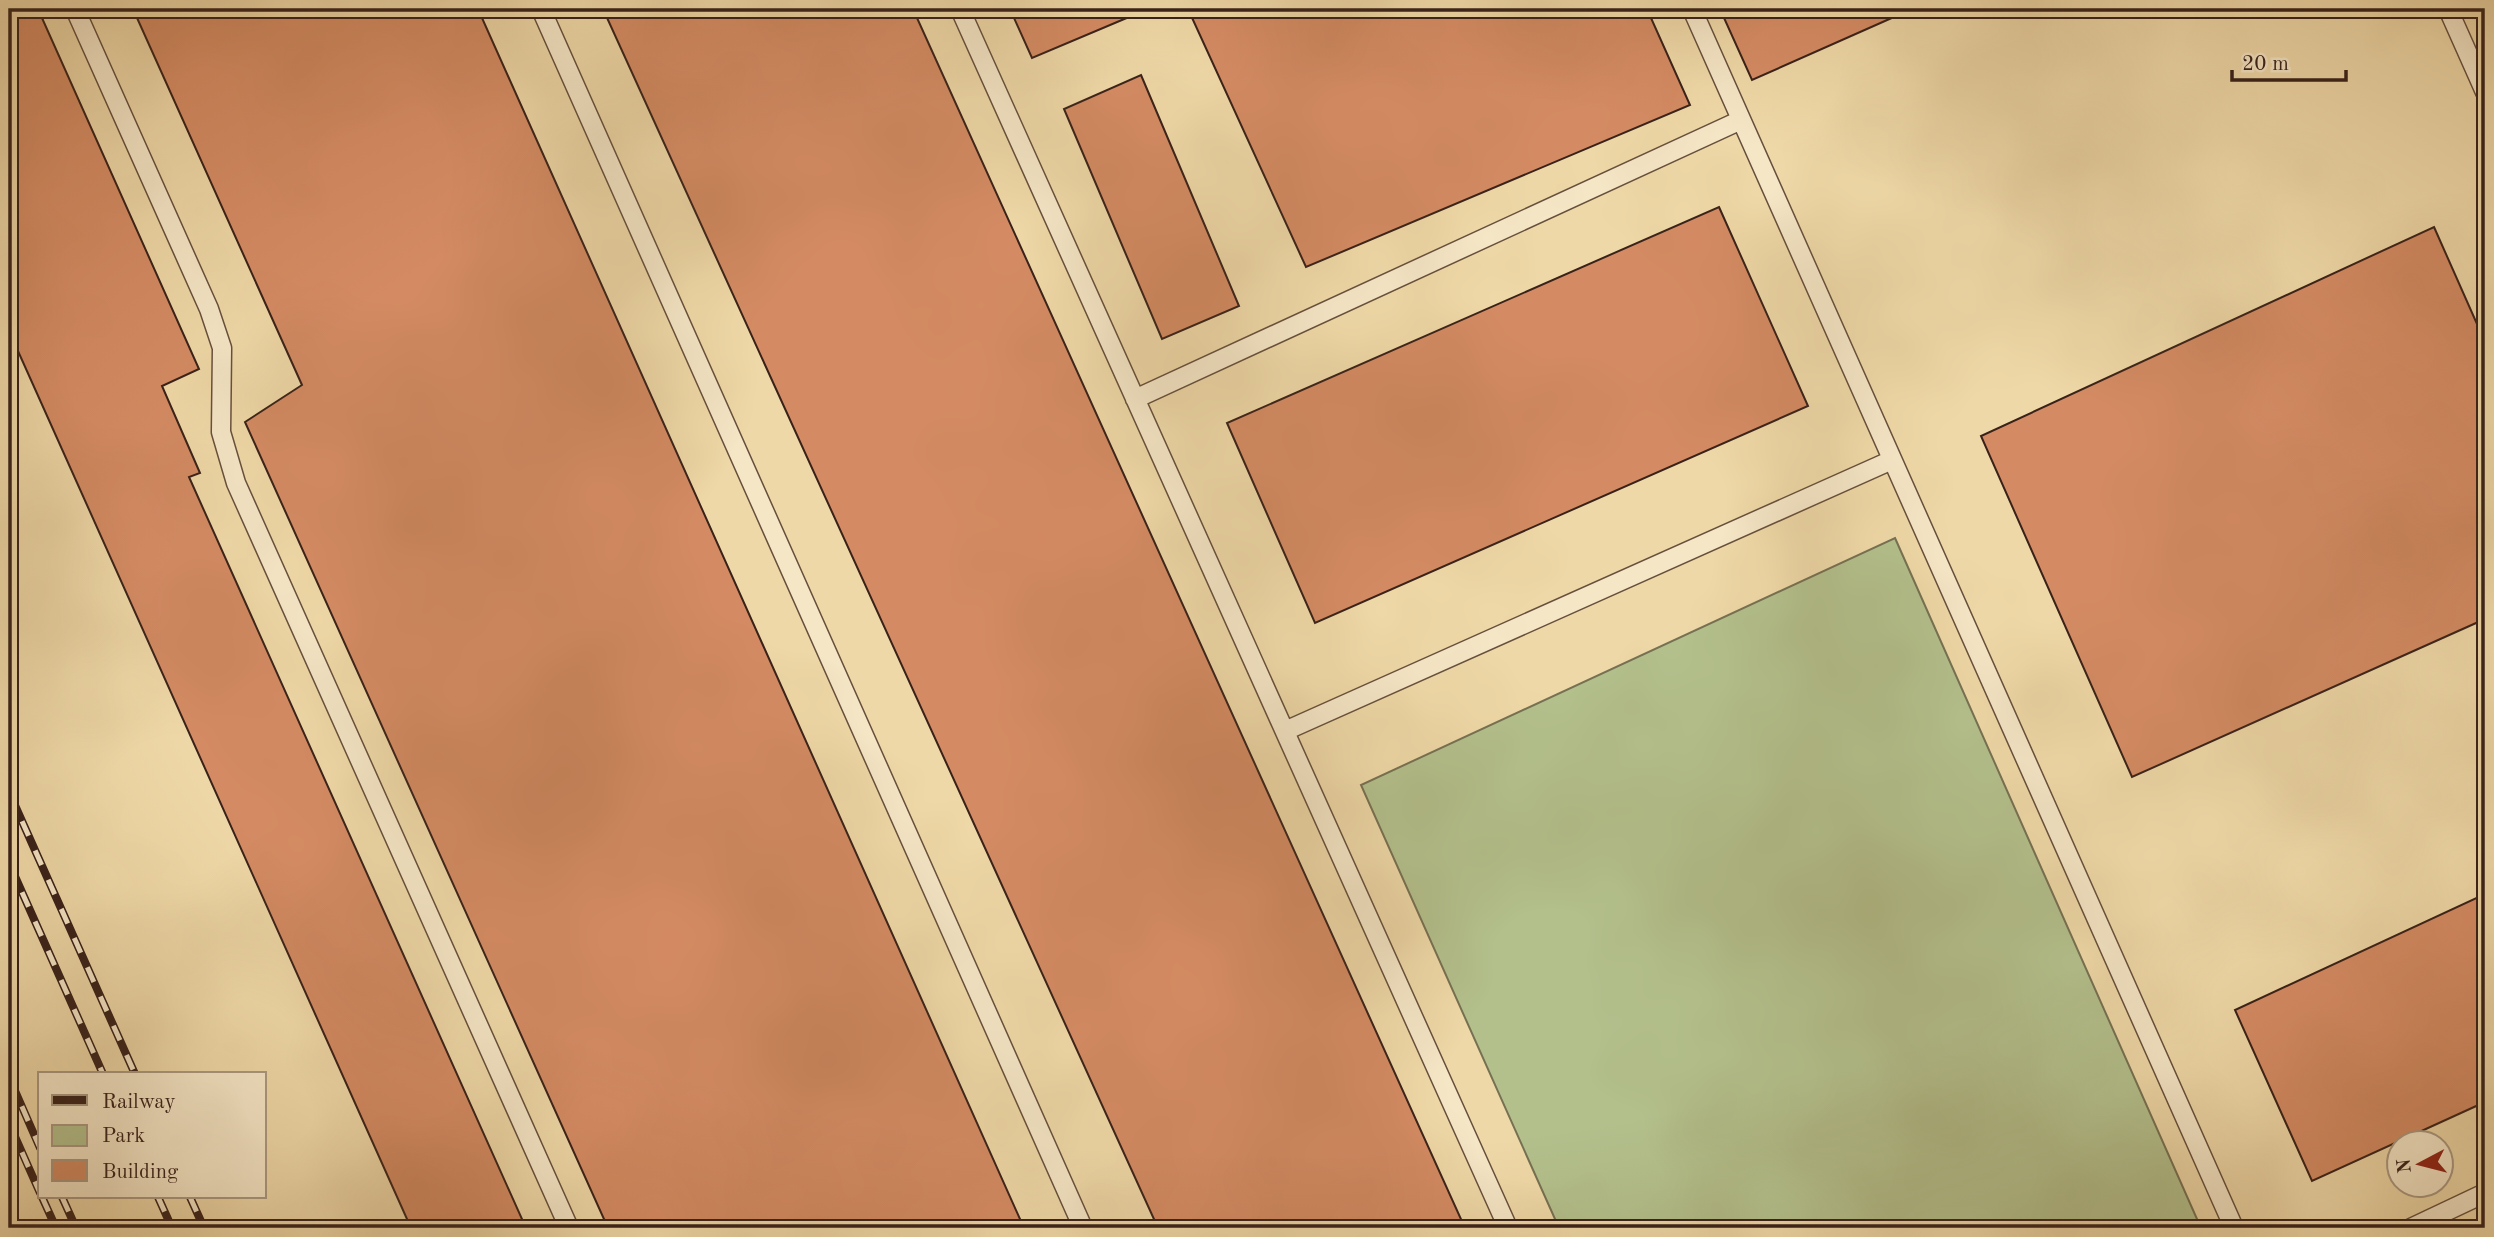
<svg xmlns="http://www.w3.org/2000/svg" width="2494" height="1237" font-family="'Old Standard TT',serif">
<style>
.green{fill:#b3c08c;stroke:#767153;stroke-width:2}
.building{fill:#d48b63;stroke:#39221a;stroke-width:2}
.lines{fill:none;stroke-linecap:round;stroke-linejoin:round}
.service-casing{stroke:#66503d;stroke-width:21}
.service{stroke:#f5e6c6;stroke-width:18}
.rail-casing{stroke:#39221a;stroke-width:8}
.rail{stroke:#f5e6c6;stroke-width:5;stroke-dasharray:16;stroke-linecap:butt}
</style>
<rect width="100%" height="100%" fill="#efd8a7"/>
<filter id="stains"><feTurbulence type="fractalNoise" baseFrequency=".00286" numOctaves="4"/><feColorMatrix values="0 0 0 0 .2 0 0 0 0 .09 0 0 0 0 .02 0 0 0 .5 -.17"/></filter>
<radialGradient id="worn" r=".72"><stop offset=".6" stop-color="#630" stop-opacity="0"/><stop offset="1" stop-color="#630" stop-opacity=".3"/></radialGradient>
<path class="green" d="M1895,538l306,690h-642l-198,-443z"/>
<path class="building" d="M9,9h29l161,360 -37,17 38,87 -11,4 337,751h-115l-402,-897z
M133,9h345l546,1219h-416l-363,-806 57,-37z
M603,9h310l552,1219h-307z
M1010,9h138l-116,49z
M1188,9h459l43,96 -384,162z
M1720,9h192l-160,71z
M1141,75l98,231 -77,33 -98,-230z
M1719,207l89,199 -493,217 -88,-200z
M2434,227l51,115v277l-353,158 -151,-341z
M2485,894v208l-173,79 -77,-171z"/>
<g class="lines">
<g class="service-casing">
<path id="service" d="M75,9l134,300 13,39 -1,84 15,51 333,745
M541,9l542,1219
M960,9l548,1219
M1692,9l542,1219
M2448,9l37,83
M1135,399l606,-279
M1285,731l607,-271
M2411,1228l74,-35"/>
</g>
<use href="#service" class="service"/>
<g class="rail-casing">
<path id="rail" d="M9,792l126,282
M9,863l94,211
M9,1077l31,71
M9,1123l31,70
M42,1197l14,31
M62,1197l14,31
M158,1197l14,31
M190,1197l14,31"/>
</g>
<use href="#rail" class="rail"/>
</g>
<rect width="2494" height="1237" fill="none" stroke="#efd8a7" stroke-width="35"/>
<rect x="10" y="10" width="2473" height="1216" fill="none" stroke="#39221a" stroke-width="3.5"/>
<rect x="18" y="18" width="2459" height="1202" fill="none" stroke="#39221a" stroke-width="2"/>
<rect x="38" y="1072" width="228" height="126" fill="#f5e6c6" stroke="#aa9881" stroke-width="2"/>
<rect x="52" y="1095" width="35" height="10" fill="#39221a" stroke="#aa9881" stroke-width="2"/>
<text x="102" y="1108" font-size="21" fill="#39221a">Railway</text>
<rect x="52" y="1125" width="35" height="21" fill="#b3c08c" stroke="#aa9881" stroke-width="2"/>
<text x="102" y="1142" font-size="21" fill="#39221a">Park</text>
<rect x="52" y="1160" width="35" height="21" fill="#d48b63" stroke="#aa9881" stroke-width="2"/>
<text x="102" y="1178" font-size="21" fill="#39221a">Building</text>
<g transform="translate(2420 1164) rotate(263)"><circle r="33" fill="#f5e6c6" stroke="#aa9881" stroke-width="2"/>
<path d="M0-5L12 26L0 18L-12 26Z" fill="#8f2418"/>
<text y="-10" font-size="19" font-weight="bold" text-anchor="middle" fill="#39221a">N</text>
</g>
<path d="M2232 70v10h114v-10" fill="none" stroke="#39221a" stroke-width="3.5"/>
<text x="2242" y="70" font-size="21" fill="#39221a" stroke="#f5e6c6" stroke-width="5" paint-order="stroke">20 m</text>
<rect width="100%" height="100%" filter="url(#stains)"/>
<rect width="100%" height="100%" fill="url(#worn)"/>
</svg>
